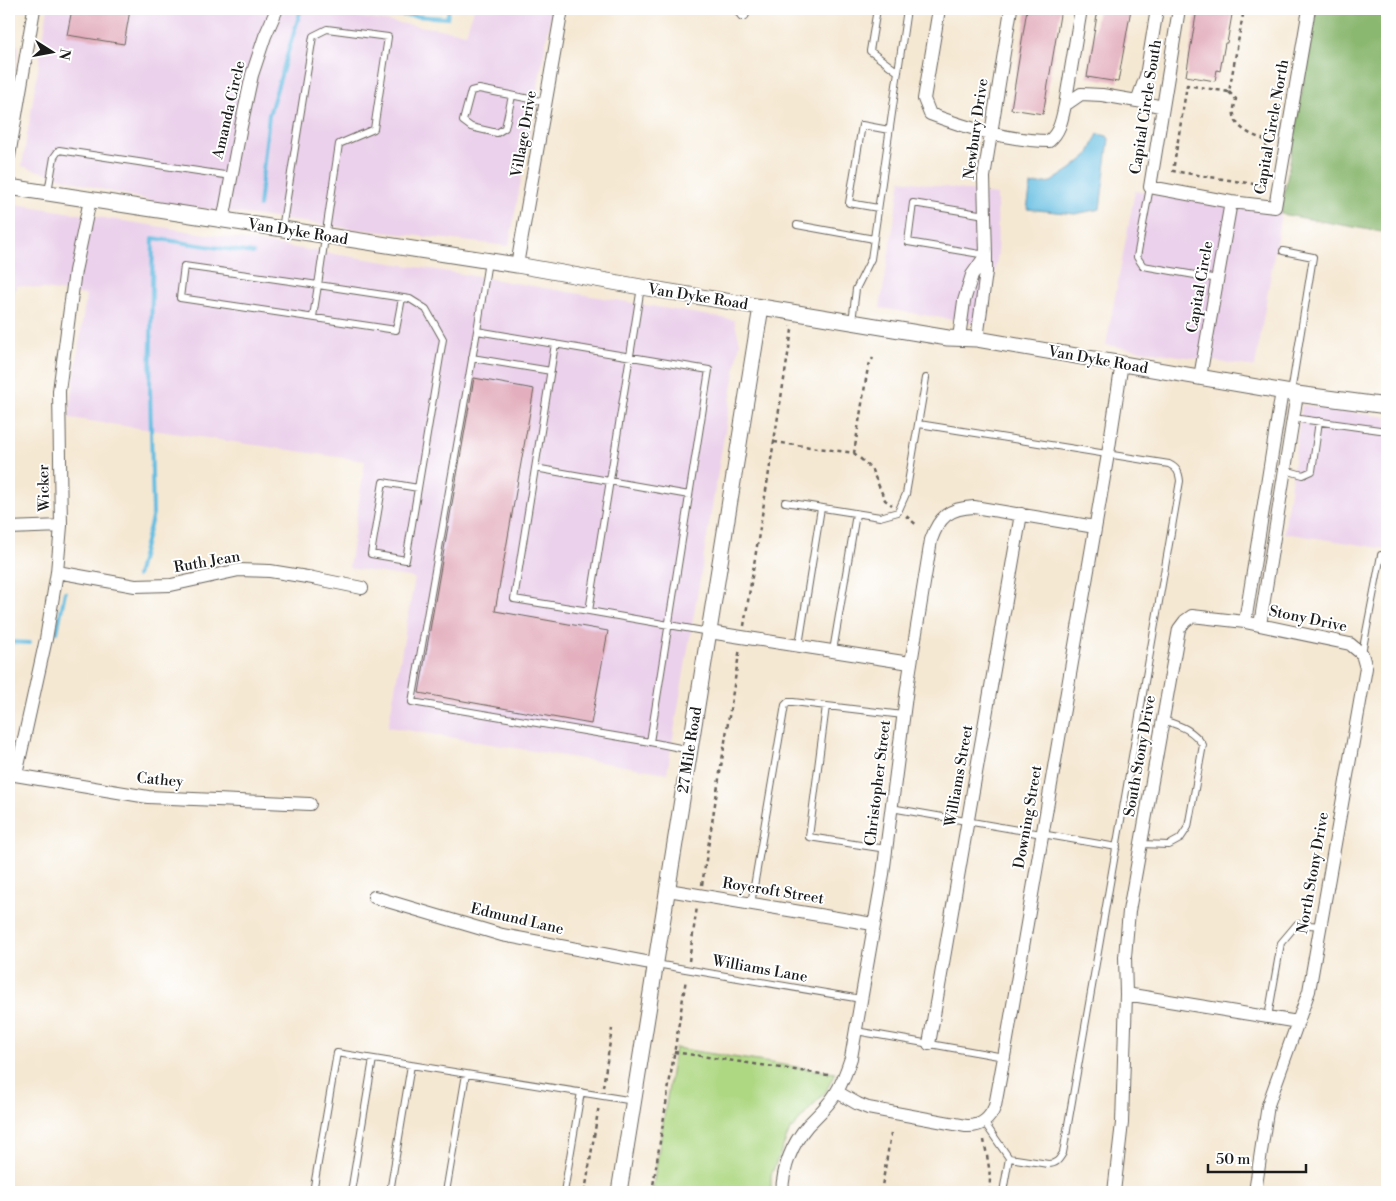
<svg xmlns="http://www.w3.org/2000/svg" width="1396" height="1201" font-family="'Libre Bodoni',serif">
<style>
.built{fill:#ebd1eb}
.green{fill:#afd883;stroke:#667a50}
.forest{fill:#8bb871;stroke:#546a46}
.water{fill:#64bde1;stroke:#406c7e}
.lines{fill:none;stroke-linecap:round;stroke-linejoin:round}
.stream{stroke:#64bde1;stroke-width:4}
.building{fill:#e3aebd}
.service-casing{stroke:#68635c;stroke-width:8}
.minor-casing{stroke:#68635c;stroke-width:14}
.tertiary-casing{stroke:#68635c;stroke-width:17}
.path{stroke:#68635c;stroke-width:2.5;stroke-dasharray:4 4;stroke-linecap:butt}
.service{stroke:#fff;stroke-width:6}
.minor{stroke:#fff;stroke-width:12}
.tertiary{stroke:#fff;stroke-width:15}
.labels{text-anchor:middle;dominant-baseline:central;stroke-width:4;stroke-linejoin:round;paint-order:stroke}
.street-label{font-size:15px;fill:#1c1c1c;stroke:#fff}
</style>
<rect width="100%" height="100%" fill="#fff"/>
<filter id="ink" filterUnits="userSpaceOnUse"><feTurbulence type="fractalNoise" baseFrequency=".02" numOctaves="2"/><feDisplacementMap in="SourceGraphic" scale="10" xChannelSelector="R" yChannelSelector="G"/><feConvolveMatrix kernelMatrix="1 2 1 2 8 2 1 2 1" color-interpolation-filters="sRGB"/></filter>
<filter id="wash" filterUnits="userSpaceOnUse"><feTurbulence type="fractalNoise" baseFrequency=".0096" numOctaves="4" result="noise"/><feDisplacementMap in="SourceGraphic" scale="20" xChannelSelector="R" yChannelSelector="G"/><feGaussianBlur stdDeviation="1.12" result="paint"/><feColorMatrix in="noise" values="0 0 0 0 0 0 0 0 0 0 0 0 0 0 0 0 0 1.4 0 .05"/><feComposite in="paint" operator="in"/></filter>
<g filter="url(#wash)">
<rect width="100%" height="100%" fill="#f5e8d3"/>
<path class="built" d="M48,9h255l163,24 8,-24h78l-43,237 -154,-17 -199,-27 -59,-14 -75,-22z
M9,44l10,2 -10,60z
M901,180l96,15 1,59 -12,71 -106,-17z
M1135,191l146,23 -26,153 -149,-22z
M9,203l459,72 266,45 6,22 -73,431 -279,-46 27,-149 -66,-10 16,-107 -296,-43 17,-123 -70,-10 -7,45z
M1302,405l85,12v132l-103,-16z"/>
<path class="green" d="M675,1048l160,25 -9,18 -37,41 -18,43v17h-119z"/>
<path class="forest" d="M1316,9h71v224l-106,-19z"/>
<path class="water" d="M1098,134l9,2 2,3 -9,70 -25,5 -48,-5 4,-24 20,-3 20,-13 17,-14z"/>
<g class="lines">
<path class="stream" d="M305,9l142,9 2,-9
M259,206l10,-91 32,-106
M137,576l16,-62 -3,-125 3,-151 100,15
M57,632l8,-40
M9,642l21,1"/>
</g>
<g id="blocks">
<path class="building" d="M72,9l58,1 -6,34 -57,-9z
M1027,9h34l-18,105 -32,-5z
M1098,9h33l-13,73 -31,-5z
M1197,9h36l-6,34h-2l-5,28 -3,-1 -2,11 -29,-5z
M474,378l60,11 -39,222 113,20 -17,93 -172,-31z"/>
</g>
</g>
<g filter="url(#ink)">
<use href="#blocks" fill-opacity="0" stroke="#68635c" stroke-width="1"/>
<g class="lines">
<g class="service-casing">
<path id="service" d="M877,9l-7,42 28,21
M512,96l-7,32 -8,5 -26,-6 -8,-6 8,-30 8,-2 67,13
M1150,187l-13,70 6,9 75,13
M48,192l6,-35 5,-7 172,26
M878,208l-29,-5 13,-78 27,5
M985,215l-72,-12 -5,39 78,13
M797,225l77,14
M282,229l31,-193 14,-7 61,8 -14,92 -35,15 -21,141 92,14 16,10 17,30 -37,221 -35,-6 12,-72 35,6
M1283,251l30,6 -22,136
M641,287l-52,324 120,21
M313,317l5,-32 -134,-19 -4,32 216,32 6,-32
M852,322l4,-33 15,-30 36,-250
M477,331l232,39 -59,372 -238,-40z
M477,331l11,-70
M555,344l-41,255 75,12
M472,358l79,13
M1293,418l94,13
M919,424l250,40c8,4 10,8 11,17l-117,672c-4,7 -7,11 -15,11l-39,-6
M535,468l154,27
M1285,470l18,5 9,-4 7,-50
M785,502l95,15 18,-5 8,-18 20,-116
M799,645l22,-137
M833,651l23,-137
M1362,653l19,-98
M826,706l-17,131 77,12
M650,742l40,8
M891,808l226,39
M1141,844l28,1 11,-6 8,-12 15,-82c-11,-16 -22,-19 -40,-25
M751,904l34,-199 3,-3h5l110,13
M656,964l205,35
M1268,1017l13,-74 16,-19 24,2
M856,1031l148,26
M984,1122l25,36 -6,34
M313,1192l24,-139 297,48
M351,1192l22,-133
M390,1192l21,-127
M446,1192l20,-118
M564,1192l17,-100"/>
</g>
<g class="minor-casing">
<path id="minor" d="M740,9l3,5
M939,9l-15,90 6,15c37,14 79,27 119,27 11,-9 13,-22 16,-36l16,-11 21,1 35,6 9,-25 11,-67
M1179,9l-29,178 81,15 44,5 34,-198
M1137,101l26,6
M1065,105l16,-96
M9,156l25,-147
M223,221l17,-90 12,-56 13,-39 12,-27
M986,255l-2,-78 27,-168
M517,265l45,-256
M959,338l5,-37 8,-26 14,-20v17l-9,67
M1200,377l31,-175
M9,528l52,-2
M57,572l78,14 36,-1 68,-15 31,1 43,7 49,10
M1245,622l37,-231
M1260,625l37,-231
M709,632l201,31
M9,774l139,23 162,7
M16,775l30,-136 11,-67 4,-46 -2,-135 16,-120 15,-71
M668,890l205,34
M374,897l128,38 154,29
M1126,994l172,28
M929,1044l92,-530
M837,1092l21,12 10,4 98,18c15,1 24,-7 29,-20l9,-49 104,-603 14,-91
M782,1192c1,-24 10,-48 26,-67 10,-10 21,-20 28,-32 7,-11 11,-23 15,-35l32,-184 24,-186 24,-148c8,-23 18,-32 43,-33l121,20
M1114,1192l8,-69 4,-129 -1,-37 4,-46 50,-282 6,-8 7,-5 53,6 105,22 12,10 4,14 -57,323 -41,114 -13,87"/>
</g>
<g class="tertiary-casing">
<path id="tertiary" d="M9,187l508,78 124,22 307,51 29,1 320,55 90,12
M619,1192l142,-885"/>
</g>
<path class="path" d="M1229,92l7,7c-1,5 -3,11 -2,16 2,15 21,21 33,26l-7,44 -87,-14 14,-86 42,7 15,-83
M774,442l80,11 14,-86 5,-9
M854,453l17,15 14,32 7,5
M906,516l12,10
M744,626l48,-296 -2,-4
M702,885l38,-237
M689,961l8,-54
M674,1052l154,23
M603,1087l9,-58
M984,1140c3,17 8,35 5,52
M585,1192l14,-87
M652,1192l34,-213
M881,1192l10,-58"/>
<use href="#service" class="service"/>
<use href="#minor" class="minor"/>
<use href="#tertiary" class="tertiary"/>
</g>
</g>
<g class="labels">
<g class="street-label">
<text transform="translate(1146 107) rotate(-81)">Capital Circle South</text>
<text transform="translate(229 110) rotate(-77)">Amanda Circle</text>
<text transform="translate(1272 127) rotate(-80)">Capital Circle North</text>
<text transform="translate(976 129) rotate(-82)">Newbury Drive</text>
<text transform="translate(524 134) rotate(-80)">Village Drive</text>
<text transform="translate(298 232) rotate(9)">Van Dyke Road</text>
<text transform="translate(1200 287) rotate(-80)">Capital Circle</text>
<text transform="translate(698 297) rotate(9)">Van Dyke Road</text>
<text transform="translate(1098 360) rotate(10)">Van Dyke Road</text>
<text transform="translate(44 488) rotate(-91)">Wicker</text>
<text transform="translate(207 562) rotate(-10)">Ruth Jean</text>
<text transform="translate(1308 619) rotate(12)">Stony Drive</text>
<text transform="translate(690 750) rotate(-81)">27 Mile Road</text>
<text transform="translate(1140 756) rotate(-80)">South Stony Drive</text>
<text transform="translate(959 776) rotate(-80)">Williams Street</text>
<text transform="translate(160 780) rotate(5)">Cathey</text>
<text transform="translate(878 783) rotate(-83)">Christopher Street</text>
<text transform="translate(1028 817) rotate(-80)">Downing Street</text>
<text transform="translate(1313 873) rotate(-80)">North Stony Drive</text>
<text transform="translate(773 891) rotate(9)">Roycroft Street</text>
<text transform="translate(517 919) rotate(13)">Edmund Lane</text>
<text transform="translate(760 969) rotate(10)">Williams Lane</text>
</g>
</g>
<rect width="1396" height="1201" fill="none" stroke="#fff" stroke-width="30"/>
<g transform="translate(52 52) rotate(101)" stroke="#ffffff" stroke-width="4" paint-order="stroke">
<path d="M0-4L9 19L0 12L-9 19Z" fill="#1c1c1c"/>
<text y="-8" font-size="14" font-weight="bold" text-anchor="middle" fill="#1c1c1c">N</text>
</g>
<path d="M1208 1164v8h98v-8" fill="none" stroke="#1c1c1c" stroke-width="2.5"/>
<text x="1216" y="1164" font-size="15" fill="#1c1c1c" stroke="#ffffff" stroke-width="4" paint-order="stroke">50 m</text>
</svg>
